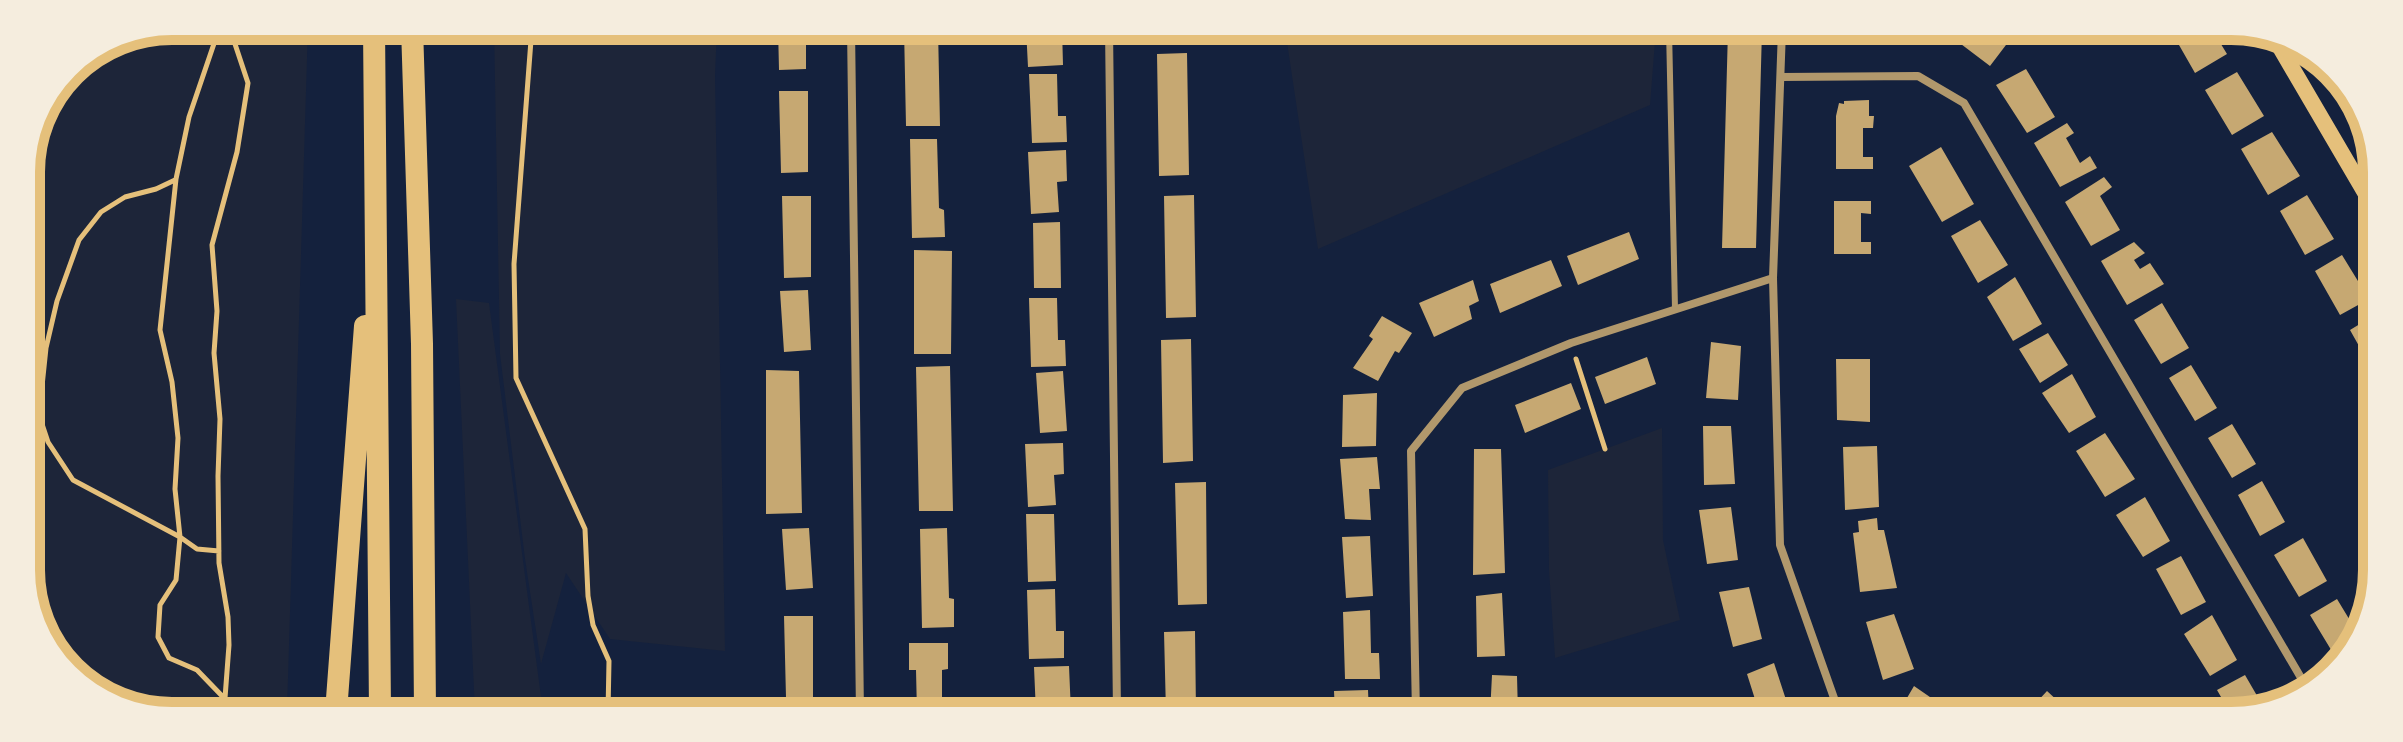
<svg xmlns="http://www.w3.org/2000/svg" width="2403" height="742" font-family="'Noto Sans',sans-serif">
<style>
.green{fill:#1d2539}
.building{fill:#c6a872}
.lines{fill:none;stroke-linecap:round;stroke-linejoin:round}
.path{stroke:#e5c07b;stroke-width:5}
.service{stroke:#b1986c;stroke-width:6}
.minor{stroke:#b1986c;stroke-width:8}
.secondary{stroke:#e5c07b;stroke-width:16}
.trunk{stroke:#e5c07b;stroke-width:22}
.rim{fill:none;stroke:#e5c07b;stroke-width:10}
</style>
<rect width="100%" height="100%" fill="#14213d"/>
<path class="green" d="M172,26h136l-21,685h-152l-66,-38 -40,-75 -3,-435 43,-94 48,-32z
M494,27h223l-2,49 10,575 -115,-12 -44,-66 -25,91 -16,-105 -25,-205z
M1285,29h371l-6,76 -332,144z
M456,299l33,4 54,409h-68z
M1662,428l1,112 17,80 -125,38 -6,-88 -1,-100z"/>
<path class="building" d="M778,27h28v42l-27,1z
M904,28h34l2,98h-34z
M1026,28h36l1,37 -35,2z
M1728,30h34l-6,218h-34z
M1958,30h35l16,11 -19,25 -37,-28z
M2171,31h42l14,23 -32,19z
M1187,53l2,122 -30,1 -2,-122z
M2026,69l29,48 -28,16 -31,-48z
M2237,72l27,44 -32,19 -27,-45z
M1029,74h28l1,42h8l1,26 -35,1z
M779,91h29v81l-27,1z
M1869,100v16h5l-1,12h-10v29h10v12h-37v-53l3,-13 5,1v-3z
M2067,123l7,10 -8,5 14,25 10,-7 7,12 -37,19 -26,-44z
M2272,132l28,44 -32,19 -27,-46z
M910,139h27l2,69 5,2 1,27 -33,1z
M1941,147l33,57 -32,18 -33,-56z
M1066,150l1,31 -10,1 2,30 -28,2 -3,-62z
M2104,177l8,10 -12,9 20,34 -29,16 -26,-44z
M1194,195l2,122 -30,1 -2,-122z
M2307,195l27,44 -29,16 -25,-44z
M782,196h29v81l-27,1z
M1834,201h37v13l-10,-1v29h10v12h-37z
M1980,220l28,45 -30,18 -27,-47z
M1060,222l1,66h-27l-1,-65z
M1629,232l10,27 -61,26 -11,-29z
M2134,242l11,11 -11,7 6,9 10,-6 14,21 -37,21 -26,-44z
M914,250l38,1 -1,103h-37z
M2342,255l27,44 -29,16 -25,-44z
M1551,260l11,26 -62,27 -10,-29z
M2015,277l27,47 -29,17 -26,-44z
M1473,280l6,21 -10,5 3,13 -38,18 -15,-34z
M808,290l3,60 -27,2 -4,-61z
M1029,298h28l1,42h7l1,26 -35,1z
M2162,303l27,45 -28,16 -27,-44z
M1382,316l30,17 -13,20 -4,-2 -17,30 -25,-13 20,-29 -4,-3z
M2373,316v55l-23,-41z
M2048,333l20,32 -28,18 -21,-34z
M1191,339l2,122 -30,2 -2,-123z
M1711,342l30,4 -3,54 -32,-2z
M1647,357l9,27 -51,20 -10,-27z
M1836,359h34v63l-33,-2z
M2191,365l26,43 -22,13 -26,-43z
M950,366l3,145h-34l-3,-144z
M766,370l33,1 3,142 -36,1z
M1063,371l4,60 -27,2 -4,-60z
M2072,374l24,43 -27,16 -27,-40z
M1571,383l10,26 -56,24 -10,-28z
M1377,393l-1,53 -34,1 1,-52z
M2232,424l24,40 -24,14 -24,-40z
M1703,426h28l4,58 -31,1z
M2105,433l30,46 -30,18 -29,-46z
M1063,443l1,31 -10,1 2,30 -28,2 -3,-63z
M1877,446l2,61 -34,3 -2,-63z
M1474,449h27l4,124 -32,2z
M1377,457l3,32h-11l2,31 -26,-1 -5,-60z
M2262,481l23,41 -25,14 -22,-41z
M1206,482l1,122 -29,1 -3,-122z
M2145,497l25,44 -27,16 -27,-42z
M1731,507l7,53 -31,4 -8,-54z
M1026,514h28l2,67 -28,1z
M1877,518l1,12h6l13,58 -37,4 -7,-59 6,-1 -1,-11z
M809,528l4,60 -27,2 -4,-61z
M947,528l2,70 5,1v28l-32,1 -2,-99z
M1370,536l3,60 -27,2 -4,-61z
M2303,538l24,43 -28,16 -25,-42z
M2181,556l25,46 -25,13 -25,-46z
M1749,587l13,52 -29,8 -14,-55z
M1055,589l1,42h8v27l-35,1 -2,-69z
M1502,593l3,63 -28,1 -1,-61z
M2337,599l20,33 -13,21 -8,5 -26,-43z
M1370,610l1,43h8l1,26h-35l-2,-67z
M1894,614l20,55 -31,11 -17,-58z
M2212,615l25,45 -27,16 -26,-42z
M784,616h29v81l-27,1z
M1195,631l1,82h-30l-2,-81z
M909,643h39v26l-6,1v43h-25l-1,-43h-7z
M1774,663l17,52h-31l-13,-41z
M1069,666l2,47h-35l-2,-46z
M1492,675l25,1 1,38h-28z
M2245,675l18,31 -23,10h-8l-15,-26z
M1914,686l42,29h-59z
M1368,690l1,24h-34l-1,-23z
M2047,691l26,24h-48z"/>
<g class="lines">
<path class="path" d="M220,26l-31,91 -13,62 -16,151 12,52 6,56 -3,51 5,48 -4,43 -16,25 -2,32 11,21 28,12 28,29
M532,27l-18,237 2,114 69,151 3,67 5,29 16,36 -1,51
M175,180l-19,9 -31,8 -24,15 -22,28 -22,61 -11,47 -7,67 9,27 25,38 107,57 17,12 22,2
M1576,359l29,90
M225,698l4,-53 -1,-28 -9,-54 -1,-87 2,-57 -6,-66 3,-42 -5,-66 25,-93 11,-69 -19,-57"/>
<path class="service" d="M1669,29l6,280"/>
<path class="minor" d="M851,28l9,685
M1109,28l8,685
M1782,30l-9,248 7,267 60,170
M1781,77l137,-1 46,27 343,585
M1416,714l-5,-263 51,-63 109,-45 202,-65"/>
<path class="secondary" d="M2271,32l103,176
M2337,74l11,18"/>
<path class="trunk" d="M374,26l6,686
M412,27l10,317 3,368
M336,712l29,-386"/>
</g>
<path d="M0 0H2403V742H0ZM172 40H2231A132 132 0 0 1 2363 172V570A132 132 0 0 1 2231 702H172A132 132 0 0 1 40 570V172A132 132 0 0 1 172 40Z" fill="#f5edde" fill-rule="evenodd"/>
<path class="rim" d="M172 40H2231A132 132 0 0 1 2363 172V570A132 132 0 0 1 2231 702H172A132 132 0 0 1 40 570V172A132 132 0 0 1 172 40Z"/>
</svg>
